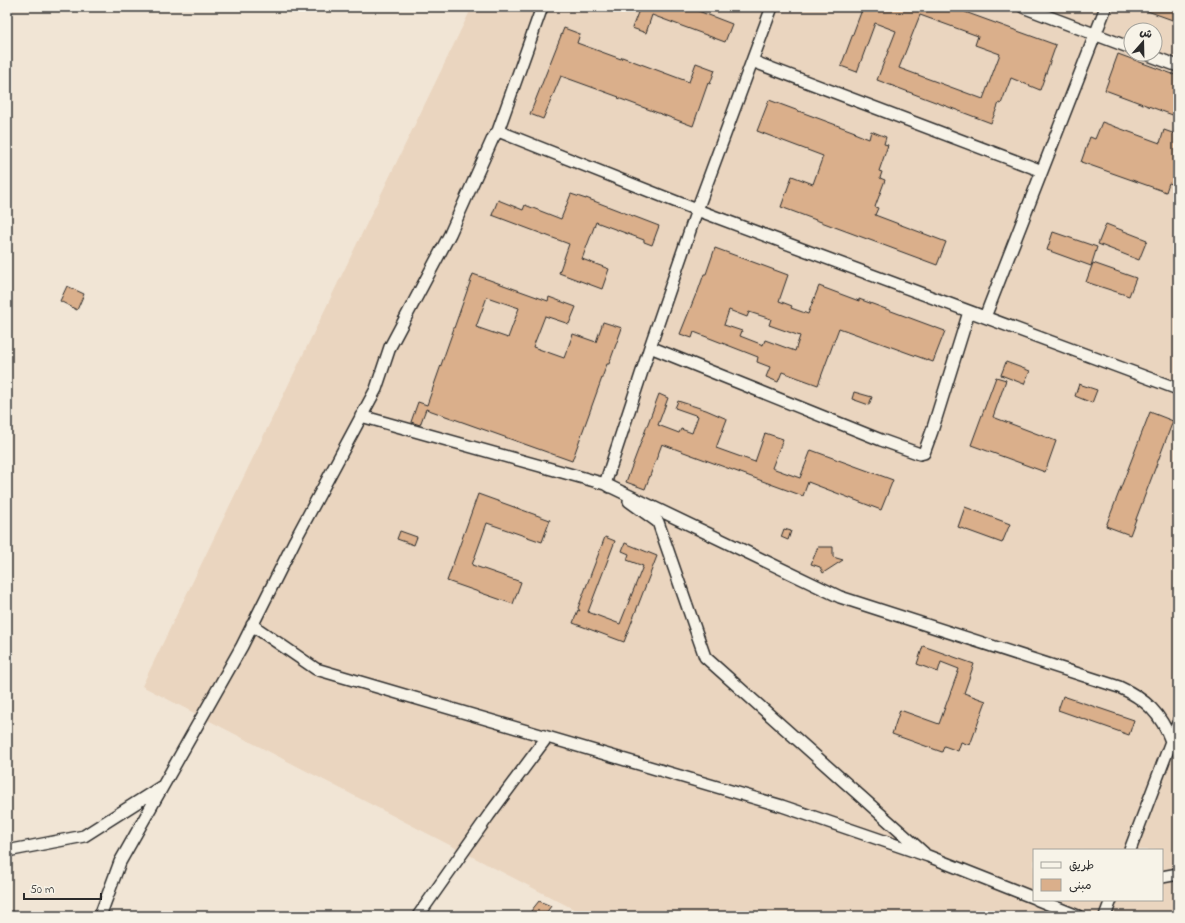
<svg xmlns="http://www.w3.org/2000/svg" width="1185" height="923" font-family="'Indie Flower','Playpen Sans Arabic',sans-serif">
<style>
.built{fill:#ead5bf;fill-rule:evenodd}
.building{fill:#daaf8b;stroke:#2b2b2b;fill-rule:evenodd}
.lines{fill:none;stroke-linecap:round;stroke-linejoin:round}
.street-casing{stroke:#2b2b2b;stroke-width:14}
.street{stroke:#f7f3e8;stroke-width:11}
</style>
<rect width="100%" height="100%" fill="#f1e5d5"/>
<filter id="ink" filterUnits="userSpaceOnUse"><feTurbulence type="fractalNoise" baseFrequency=".025" numOctaves="2"/><feDisplacementMap in="SourceGraphic" scale="8" xChannelSelector="R" yChannelSelector="G"/><feConvolveMatrix kernelMatrix="1 2 1 2 8 2 1 2 1" color-interpolation-filters="sRGB"/></filter>
<g filter="url(#ink)">
<path class="built" d="M472,7h706v909h-591l-445,-230zM1131,30h24v24h-24zM1034,850h128v50h-128z"/>
<path class="building" d="M634,7h54l44,17 -7,18 -73,-27 -6,18 -14,-5 7,-18z
M863,7h104l-2,5 91,33 -16,45 -29,-12 -10,26 -2,-1 -8,20 -114,-43 19,-49 -21,-8 -18,49 -16,-6zM920,15l58,21 -3,9 25,9 -17,45 -84,-31z
M1140,7h38v15l-39,-14z
M564,28l16,6 -3,9 44,16 1,-2 67,25 7,-19 19,7 -5,14 -2,-1 -15,43 -75,-28 1,-1 -58,-21 -18,43 -13,-5z
M1118,54l60,22v41l-73,-27z
M769,100l86,32 -1,1 15,6 2,-8 15,6 -2,7 4,1 -9,26 3,1 -2,6 5,2 -10,27 3,1 -3,7 71,27 -9,23 -156,-58 11,-31 21,8 10,-28 -66,-25z
M1102,122l58,21 4,-13 14,5v51l-9,-3 -3,9 -85,-30 9,-25 5,2z
M571,194l15,5v-1l73,28 -7,19 -8,-3v-2l-48,-18 -14,37 27,10 -7,20 -43,-16 10,-29 -77,-29 6,-15 25,10 2,-5 36,14z
M1106,224l41,16 -8,20 -41,-16z
M1053,232l44,15 -6,19 -44,-16z
M715,248l73,27 -9,26 13,5 -1,2 17,6 11,-28 40,15v-2l86,32 -12,31 -94,-34 -21,57 -36,-13 -4,10 -12,-5 4,-10 -13,-5 1,-5 -64,-25 -2,6 -12,-4 16,-40h1l7,-20h2zM729,310l18,7 2,-5 22,7 -2,6 31,11 -5,15 -30,-11 -2,5 -23,-9 2,-5 -18,-6z
M1093,263l43,15 -7,18 -43,-14z
M473,274l75,27 1,-4 27,10 -7,17 -24,-8 -12,31 31,11 9,-24 23,8 7,-20 19,6 -13,36h-2l-35,97 -146,-52 -6,16 -9,-3 7,-20 9,3zM487,297l32,11 -11,30 -32,-11z
M67,286l17,8 -7,16 -17,-9z
M1006,362l24,9 -6,13 -23,-9z
M996,377l10,3 -13,37 63,24 -11,31 -74,-27z
M1079,384l18,6 -5,13 -17,-7z
M854,392l18,5 -3,8 -17,-6z
M659,394l9,4 -10,27 21,8 2,-4 11,4 6,-17 -23,-8 3,-7 28,9 21,9 -11,29 39,14 10,-29 18,6 -11,29 28,10 11,-28 82,30 -12,30 -73,-28 -5,14 -141,-52 -17,45 -19,-7z
M1150,412l23,9 -43,114 -24,-9z
M478,494l72,26 -8,22 -55,-19 -15,42 49,17 -8,22 -66,-23z
M965,507l45,17 -8,19 -44,-16z
M784,529l7,2 -3,9 -7,-3z
M400,531l17,6 -3,8 -17,-6z
M605,537l10,4 -27,71 32,12 23,-58 -16,-6 2,-6 -7,-3 3,-8 32,13 -33,86 -51,-19 5,-13 2,1 -2,-3z
M818,547h15v10l10,3 -20,13 -3,-6 -9,-3z
M923,646l51,18 -10,29 22,8 -16,44 -9,-3 -3,9 -14,-5 -2,6 -50,-18 8,-24 39,14 20,-55 -18,-7 -3,10 -21,-8z
M1063,696l71,24 -5,15 -71,-25z
M539,901l12,5 -7,10h-17z"/>
<g class="lines">
<g class="street-casing">
<path id="street" d="M772,7l-75,203 -47,137 -45,137 235,113 279,90c27,12 42,27 52,54
M1023,7l108,41
M1146,54l32,12
M752,61l290,110
M498,131l199,79 481,179
M985,317l121,-310
M650,347l231,93 39,14 4,-1 8,-22 37,-119
M361,416l244,68 5,3
M629,501l29,21 47,135 219,196
M252,625l64,44 466,137 146,50 106,42
M1130,850l48,-127
M7,851l77,-15 77,-49
M1162,877l16,-3
M1038,900l40,16
M100,916l20,-54 122,-216 53,-106 81,-151 14,-42 60,-113 43,-96 5,-7 44,-124
M418,916l71,-101 58,-78
M1105,916l6,-16"/>
</g>
<use href="#street" class="street"/>
</g>
</g>
<rect width="1185" height="923" fill="none" stroke="#f7f3e8" stroke-width="24"/>
<rect x="12" y="12" width="1161" height="899" fill="none" stroke="#2b2b2b" stroke-width="1.5" filter="url(#ink)"/>
<rect x="1033" y="849" width="130" height="52" fill="#f7f3e8" stroke="#a5a39c"/>
<rect x="1041" y="862" width="20" height="6" fill="#f7f3e8" stroke="#a5a39c"/>
<text x="1069" y="869" font-size="12" fill="#2b2b2b">طريق</text>
<rect x="1041" y="879" width="20" height="12" fill="#daaf8b" stroke="#a5a39c"/>
<text x="1069" y="889" font-size="12" fill="#2b2b2b">مبنى</text>
<g transform="translate(1143 42) rotate(20)"><circle r="19" fill="#f7f3e8" stroke="#a5a39c"/>
<path d="M0-3L7 15L0 10L-7 15Z" fill="#2b2b2b"/>
<text y="-6" font-size="11" font-weight="bold" text-anchor="middle" fill="#2b2b2b">ش</text>
</g>
<path d="M24 893v6h77v-6" fill="none" stroke="#2b2b2b" stroke-width="2"/>
<text x="30" y="893" font-size="12" fill="#2b2b2b" stroke="#f7f3e8" stroke-width="3" paint-order="stroke">50 m</text>
</svg>
